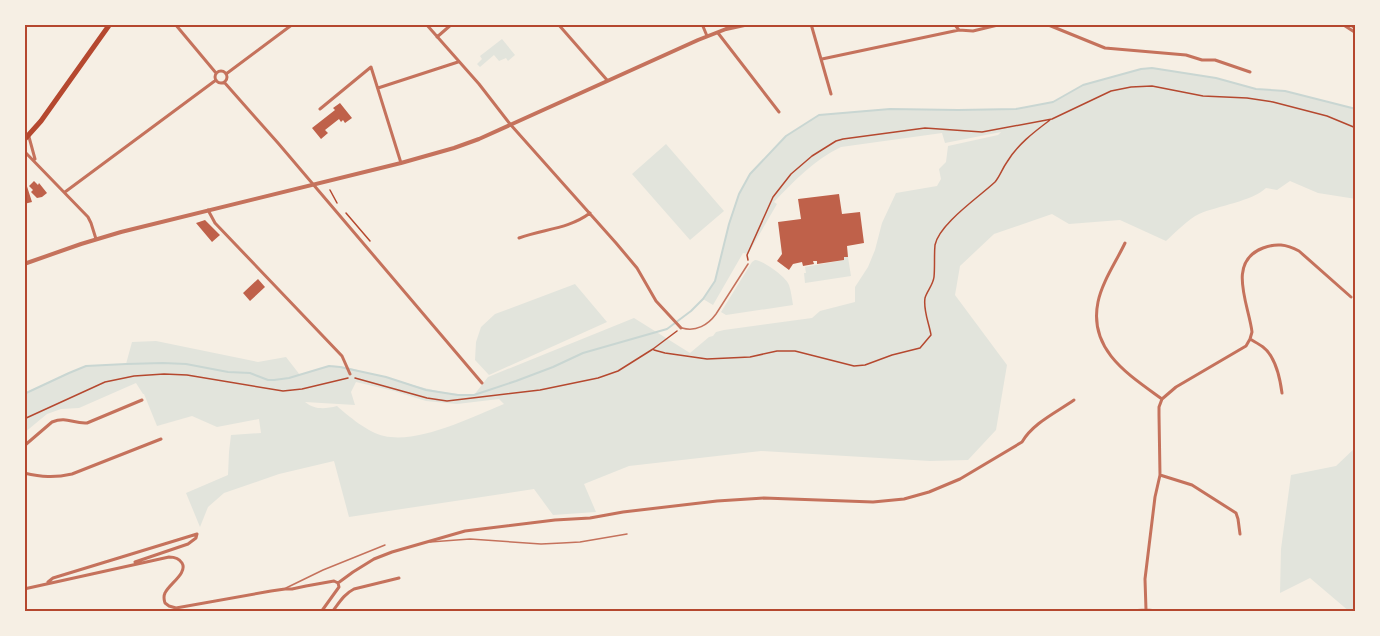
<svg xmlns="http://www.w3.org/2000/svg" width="1380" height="636" font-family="'Roboto Condensed',sans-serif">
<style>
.green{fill:#e2e4dc;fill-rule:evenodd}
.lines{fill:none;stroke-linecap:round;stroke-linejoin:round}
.stream{stroke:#c9d6d2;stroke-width:2}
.building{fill:#bf614a}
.path{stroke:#b5482f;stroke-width:1.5}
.service{stroke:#c5725c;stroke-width:1.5}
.minor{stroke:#c5725c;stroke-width:3}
.tertiary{stroke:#c5725c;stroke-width:4}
.primary{stroke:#b5482f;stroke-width:5}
.neatline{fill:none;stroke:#b5482f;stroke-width:2}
</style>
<rect width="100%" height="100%" fill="#f6efe4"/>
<path class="green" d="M502,39l13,16 -7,6 -2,-3 -7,3 -5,-6 -14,12 -3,-3 5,-5 -2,-3z
M1152,68l64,10 40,11 29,2 71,18v90l-38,-6 -28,-12 -13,9 -11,-2c-13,13 -49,18 -67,26 -11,5 -24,19 -33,27l-46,-21 -51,4 -17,-10 -58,20 -34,32 -5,29 52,70 -11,65 -28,30 -38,1 -169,-10 -132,15 -45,18 12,28 -43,3 -19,-26 -185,28 -15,-56 -55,13 -55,19 -16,14 -8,20 -14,-34 42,-18 1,-23 2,-17 30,-2 -2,-14 -42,8 -25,-11 -35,10 -13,-32h-1l-7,-11 -57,25 -18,1 -14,5 -23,19v-39l45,-21 17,-7 40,-2 6,-22 24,-1 102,21 28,-5 14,18c10,-3 21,-8 31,-9 11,-1 22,3 33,6 37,8 72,23 110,23l14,-18 146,-59 56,35 19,-16 4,-1 3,-4 8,-2 88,-12 8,-7 35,-9v-15l13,-20 7,-17 7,-27 14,-30 41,-7 4,-7 -2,-10 7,-7 2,-16 50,-11 3,-3 -56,11 -3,-10 -101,14c-26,12 -47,34 -67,55l3,2 -29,50 -5,-1 -30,52 -10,-6 12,-18 14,-57 10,-30 11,-20 36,-38 33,-21 71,-6 68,1 58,-1 37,-7 30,-17 58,-16zM356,382l38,9 32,10 31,3 42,-5 5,5c-32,13 -85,40 -120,32 -15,-3 -36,-20 -47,-30 -12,3 -22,4 -32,-4l50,3 -4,-13z
M666,144l58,67 -34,29 -58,-66z
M844,257h4l3,19 -46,7 -1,-10h2l-1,-6 39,-7z
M755,260c9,1 31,17 34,25 2,6 3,14 4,20l-67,10 -5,-3 31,-50z
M575,284l32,38 -118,53 -14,-15 1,-18 5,-15 14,-13z
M1356,447v165h-6l-40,-34 -30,15 1,-44 10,-74 45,-9z"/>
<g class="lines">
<path class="stream" d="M24,394l45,-21 17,-7 40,-2 37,-1 23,1 42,8 22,1 18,7h6l15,-2 40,-12 11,1 46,10 40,13 32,5h16l42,-14 37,-14 30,-14 84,-24 24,-18 12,-12 12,-18 14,-57 10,-30 11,-20 36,-38 33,-21 71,-6 68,1 58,-1 37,-7 30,-17 58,-16 11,-1 64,10 40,11 29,2 71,18"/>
</g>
<path class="building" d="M340,103l12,15 -7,5 -2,-3 -2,2 -2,-3 -14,11 3,3 -7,6 -9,-11 23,-18 -2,-2z
M24,177l8,25 -8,2z
M34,181l4,4 1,-2 8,10 -5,4 -5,1 -6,-6 2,-2 -4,-4z
M839,194l3,20 18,-2 4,31 -17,3 1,11h-4v3l-27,4v-3h-4l1,3 -11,2 -1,-4 -9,2 -4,6 -12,-9 5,-7 -4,-32 23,-3 -3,-20z
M205,220l15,15 -8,7 -16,-19z
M258,279l7,8 -15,14 -7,-8z"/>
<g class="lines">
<path class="path" d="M330,190l7,13
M346,213l24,28
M748,260l-1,-5 26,-58 18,-23 21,-18 24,-15 7,-2 82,-11 57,4 70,-13 59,-28 20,-4 21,-1 51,10 44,2 26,4 54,14 29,12
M654,350l11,3 42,6 43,-2 27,-6h18l59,15 11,-1 27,-10 28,-7 11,-13c-2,-12 -8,-25 -6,-37 2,-7 8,-13 9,-21 1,-10 0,-22 1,-32 4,-21 44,-48 60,-63 5,-6 7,-13 12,-20 10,-17 27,-30 43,-42
M355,378l72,20 20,3 93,-11 58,-12 20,-7 35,-22 24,-18
M24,419l81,-37 29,-6 30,-2 23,1 96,16 19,-2 46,-11"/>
<path class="service" d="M682,328c14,4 26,-3 34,-14l32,-50
M430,542l40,-3 71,5 21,-1 18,-1 47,-8
M286,588l37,-18 62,-25"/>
<path class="minor" d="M175,24l41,49
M426,24l53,60 31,40 106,119 21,25 19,33 25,27
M558,24l49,56
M702,24l5,12
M811,24l20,70
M954,24l5,6
M1046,24l59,24 81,7 16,5h13l35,12
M1342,24l14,9
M1350,24l6,5
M718,33l61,79
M437,37l15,-13
M822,59l137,-29 14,1 29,-7
M215 77a6 6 0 1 1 12 0a6 6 0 1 1-12 0Z
M226,74l67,-50
M224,82l54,61 204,240
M378,88l80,-26
M320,109l51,-42 30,96
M29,137l6,22
M24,151l64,66 3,6 5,16
M65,192l151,-112
M208,210l7,13 127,133 8,18
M519,238c24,-9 50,-9 71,-25
M1125,243c-9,19 -23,39 -27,59 -10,48 31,73 64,97l-3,8v8l1,60 -5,22 -10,82 1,31
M1250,339c5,3 9,5 13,8 13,10 17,31 19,46
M1162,399l14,-12 70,-41 4,-7 2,-7c-3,-27 -26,-70 11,-84 13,-5 23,-4 36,3l52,46
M24,446l28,-24c15,-6 21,2 35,1l55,-23
M24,473c18,4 30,5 48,1l89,-35
M1160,475l32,10 44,28 2,6 2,15
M135,562l53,-18 8,-6 1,-4
M48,582l5,-4 144,-44
M338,583l15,-11 21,-13 18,-7 73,-21 90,-11 35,-2 33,-6 94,-11 47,-3 109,4 31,-3 25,-7 31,-13 62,-37c11,-19 35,-30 52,-42
M24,589l145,-32c5,0 10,1 13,6 6,10 -13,21 -17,30 -2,4 -1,6 0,10l4,3 7,2 95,-17 14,-2h7l14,-3 28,-5 4,2 1,4 -18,25
M332,612c7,-9 12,-18 22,-23l45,-11
M1113,612l33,-2 25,2"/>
<path class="tertiary" d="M24,264l57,-20 40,-12 280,-69 53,-15 25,-9 219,-99 28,-11 23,-5"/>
<path class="primary" d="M24,140l17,-19 69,-97"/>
</g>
<rect width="1380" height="636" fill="none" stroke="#f6efe4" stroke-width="51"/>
<rect x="26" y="26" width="1328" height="584" class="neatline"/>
</svg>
